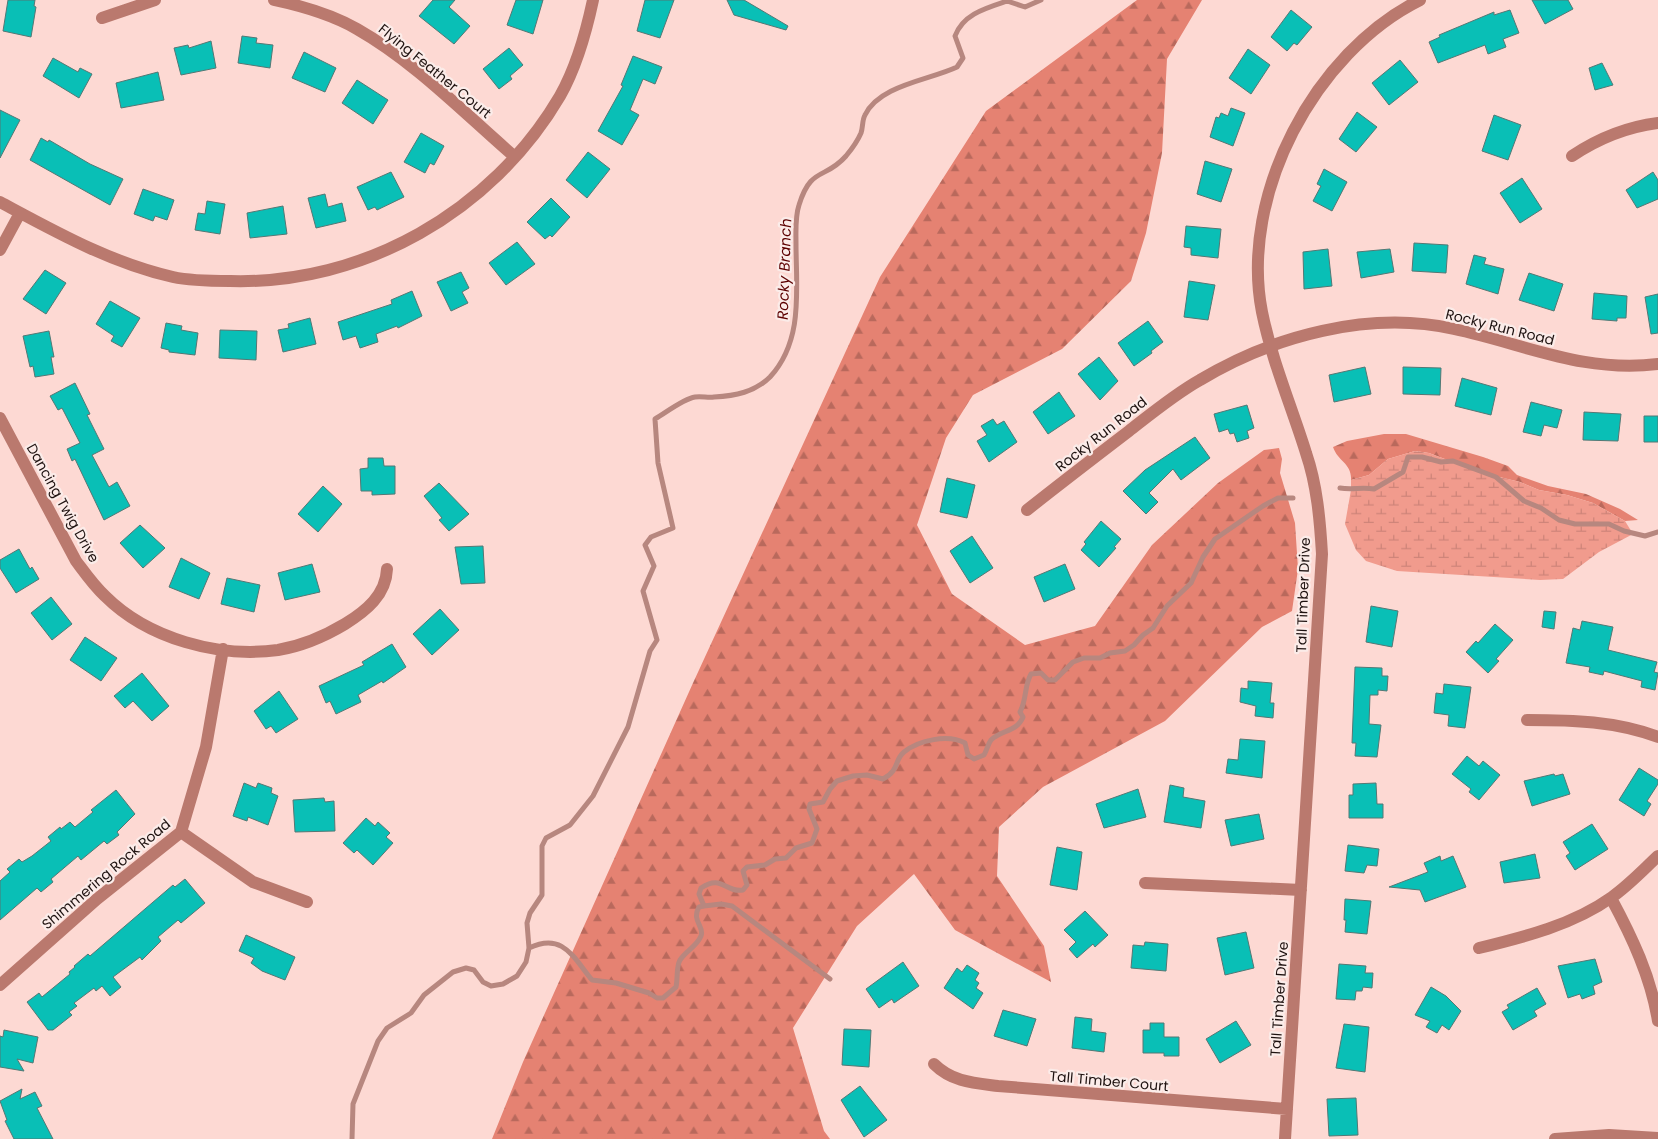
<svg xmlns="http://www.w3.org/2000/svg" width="1658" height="1139" font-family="Poppins,sans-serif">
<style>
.forest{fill:url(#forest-firs)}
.wetland{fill:url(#wetland-marsh)}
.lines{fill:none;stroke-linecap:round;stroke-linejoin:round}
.stream{stroke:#b7877f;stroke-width:5}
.building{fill:#09bfb6;stroke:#537874}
.street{stroke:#ba796e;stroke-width:12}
.labels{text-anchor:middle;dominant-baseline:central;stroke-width:4.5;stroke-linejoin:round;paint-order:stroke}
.street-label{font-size:14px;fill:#1e1210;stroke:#fbece9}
.water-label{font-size:15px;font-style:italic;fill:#5c0000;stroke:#fbece9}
</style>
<defs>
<pattern id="forest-firs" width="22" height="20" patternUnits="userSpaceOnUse" patternTransform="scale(1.25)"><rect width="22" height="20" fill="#e58272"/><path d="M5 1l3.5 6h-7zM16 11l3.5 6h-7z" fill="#b9695c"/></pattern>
<pattern id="wetland-marsh" width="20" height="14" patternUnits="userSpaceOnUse" patternTransform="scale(1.25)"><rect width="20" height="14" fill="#f19b8d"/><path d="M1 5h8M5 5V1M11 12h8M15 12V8" fill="none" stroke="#ce8479"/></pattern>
</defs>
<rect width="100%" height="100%" fill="#fdd9d3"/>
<path class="forest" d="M1137,0h65l-35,59 -5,94 -16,80 -15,48 -69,68 -89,46 -27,43 -29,87 35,69 73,51 70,-19 57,-81 66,-62 46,-33 15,-2 3,11 -2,14 15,50 3,46 -6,42 -30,16 -97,94 -122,66 -44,40 -2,49 47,70 7,36 -96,-52 -41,-56 -57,52 -64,102 31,103 6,8h-338l31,-77 170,-379 187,-406 106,-166z
M1384,434h22l77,23 25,9 9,9 31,11 38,8 34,15 18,11 -13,1 -32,-18 -26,-8 -28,-5 -19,-8 -41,-10 -50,-19 -14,-2 -27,8 -19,16 -18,5c1,-17 -13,-18 -18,-33l14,-6z"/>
<path class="wetland" d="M1415,451l14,2 50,19 41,10 19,8 28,5 26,8 32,18 8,13 -34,18 -36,27 -23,1 -143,-9 -31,-10 -10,-11 -11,-26 6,-34v-10l18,-5 19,-16z"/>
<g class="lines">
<path class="stream" d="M1340,488c12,2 22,-1 34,1l29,-17 5,-15h14l19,5 12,-1 43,16 28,24 17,7 18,12 16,4h34l15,7 21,5 13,-4
M704,906l17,-2 11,2 98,73
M529,948c34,-16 44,9 63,32l24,3 33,10 8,5h6l13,-11c2,-9 0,-20 4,-27 6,-9 17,-14 21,-24 4,-9 -10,-15 -2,-29l5,-1 -5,-12 2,-6c21,-14 24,5 42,2l4,-5 -4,-14 4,-4 18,-2 10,-6 11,-1 10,-10 16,-5 5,-14 -8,-20 1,-5 13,-2 7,-13 7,-8 16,-5 14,-1 16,4c17,-9 11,-19 21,-27 15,-12 44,-18 61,-9l3,12 6,4 10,-4c3,-5 4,-11 7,-15 10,-10 26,-8 32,-23l-3,-5c7,-13 4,-26 11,-38l10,-1 7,7h7l18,-18 11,-4h16l10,-5 15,-2 9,-6 9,-10 10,-7 14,-22 24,-23 12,-26 12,-18 48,-33 15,-8h15
M352,1139l1,-35 25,-63 9,-13 24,-15 13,-18 29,-23 13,-4 8,2 9,12 8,4 12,-2 14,-8 9,-14 3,-14 -2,-25 3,-10 12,-18v-49l4,-8 24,-13 23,-29 35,-69 22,-76 7,-11 -14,-49 11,-25 -9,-21 6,-8 22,-9 -15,-65 -3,-44c12,-7 28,-20 40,-22 7,-1 13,1 19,0 21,-1 41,-5 56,-20 34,-37 26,-88 26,-134 0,-12 -1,-26 3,-38 12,-39 26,-25 47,-49 5,-6 12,-16 15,-23 2,-5 1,-13 4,-18 14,-30 65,-35 92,-48l6,-9 -8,-22c8,-22 31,-28 52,-35l18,6 16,-7"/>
</g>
<path class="building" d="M8,0h27l-1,6 2,1 -5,30 -28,-6z
M433,0h22l-6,7 21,19 -16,18 -35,-28z
M516,0h27l-10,34 -26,-9z
M645,0h29l-14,38 -23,-7z
M727,0h17l44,26 -2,4 -52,-15z
M1532,0h36l5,9 -28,15z
M1291,10l21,17 -15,18 -3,-2 -7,8 -16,-14z
M1510,10l9,23 -16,6 3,8 -18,7 -3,-9 -47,18 -9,-21 11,-5 -1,-2 55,-23v3z
M242,36l15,2 -1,5 17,2 -3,23 -32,-5z
M211,41l5,27 -35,7 -7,-27 14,-3 1,3z
M509,48l14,17 -13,11 2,3 -13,10 -16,-20z
M1248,49l22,16 -19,29 -22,-16z
M304,52l32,16 -11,24 -33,-14z
M633,56l29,11 -7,17 -12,-5 -13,31 9,5 -17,30 -24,-14 25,-45 -2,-1z
M53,58l25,14 2,-4 12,6 -13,24 -36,-22z
M1400,60l18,22 -29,23 -17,-22z
M1602,63l11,22 -18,5 -6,-22z
M158,72l6,28 -43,8 -5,-25z
M357,80l31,20 -15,24 -31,-21z
M1231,108l14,5 -12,33 -23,-9 6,-20 3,1 2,-5 7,3z
M0,110l20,10 -20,38z
M1357,112l20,15 -21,25 -17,-13z
M1494,115l27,10 -13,35 -26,-9z
M421,133l23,13 -10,19 -4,-2 -5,10 -21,-11z
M41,138l7,4 1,-2 41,24 33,15 -13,26 -80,-45z
M588,152l22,17 -23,29 -21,-18z
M1205,161l27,8 -11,33 -24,-8z
M1324,169l23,13 -15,29 -19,-10 8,-15 -4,-2z
M391,172l13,25 -27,13 -2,-3 -7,3 -11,-23z
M1653,172l5,8v19l-21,9 -11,-18z
M1522,178l20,31 -22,14 -20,-30z
M143,189l31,11 -7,20 -12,-4 -2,5 -19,-7z
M325,194l3,13 14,-4 4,18 -30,7 -8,-30z
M551,198l19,19 -18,20 -2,-2 -5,4 -18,-17z
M207,201l18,3 -5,30 -25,-4 3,-17 7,1z
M283,206l4,28 -37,4 -3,-25z
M1186,226l35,3 -3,29 -27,-3v-7l-7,-1z
M517,242l18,22 -29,21 -17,-22z
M1414,243l34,2 -2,28 -34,-2z
M1328,249l4,37 -28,3 -1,-37z
M1390,249l4,23 -33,6 -4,-26z
M1474,255l12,3 -2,6 20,5 -6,25 -32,-10z
M45,270l21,13 -20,31 -23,-15z
M461,272l8,16 -7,4 6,11 -17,8 -14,-29z
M1529,273l34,11 -9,27 -35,-11z
M1189,281l26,4 -7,35 -24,-3z
M412,291l10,25 -24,12 -1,-2 -21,8 2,8 -18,6 -4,-12 -13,4 -5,-18 54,-18 -1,-4z
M1594,293l33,3 -1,22h-9v3l-25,-2z
M1658,294v39l-7,1 -6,-37z
M110,301l30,17 -18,29 -11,-6 3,-5 -18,-12z
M310,318l6,26 -33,8 -5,-22 11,-2 -1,-4z
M1148,321l15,21 -12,9 1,2 -18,13 -16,-23z
M166,323l16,3 -1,4 17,3 -3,22 -26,-3v-2l-8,-2z
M220,330l37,1 -1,29 -37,-2z
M49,331l5,26h-3l3,17 -19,3 -2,-11 -3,1 -7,-31z
M1099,357l19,24 -18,19 -22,-26z
M1365,367l6,27 -37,8 -5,-27z
M1403,367l38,1 -1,27 -37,-1z
M1462,378l35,10 -6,27 -36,-9z
M75,383l15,31 -3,1 17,34 -12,6 17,32 8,-5 13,24 -26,14 -29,-61 -3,2 -5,-12 13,-6 -18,-35 -4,2 -8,-14z
M1059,392l16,24 -27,18 -15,-22z
M1531,402l31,8 -5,18 -13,-3 -3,11 -18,-4z
M1247,405l7,23 -7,3 2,7 -12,4 -3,-9 -4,1 -2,-5 -9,3 -5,-18z
M1584,412l37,2 -3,27 -35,-1z
M1644,416h14v26h-14z
M993,419l4,6 7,-4 13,21 -28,20 -12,-21 10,-6 -6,-9z
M1195,437l15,21 -29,22 -8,-11 -24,24 9,9 -12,12 -23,-23 22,-21z
M368,458h15l1,8h11v28l-23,1v-4h-11l-1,-22 8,-1z
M947,478l28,7 -8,33 -27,-6z
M439,483l30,31 -20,17 -10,-11 3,-2 -18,-22z
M323,486l19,18 -24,28 -20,-18z
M1101,521l20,18 -7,8 2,1 -17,19 -18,-17 5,-6 -2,-2z
M140,525l25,23 -22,20 -23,-25z
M972,536l21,32 -23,15 -20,-32z
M483,546l2,37 -24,1 -6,-37z
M19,549l11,20 2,-2 7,12 -23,14 -16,-25v-8z
M181,558l29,15 -11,26 -30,-12z
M312,564l8,28 -35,8 -7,-27z
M1065,564l10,25 -31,13 -10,-25z
M227,578l33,7 -6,27 -33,-8z
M51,597l21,27 -20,16 -21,-27z
M1371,606l27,5 -6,36 -26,-5z
M440,609l19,21 -27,25 -19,-21z
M1544,611l12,1 -2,17 -12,-2z
M1582,621l31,6 -5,23 49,12 -3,10 4,1 -3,17 -14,-3 1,-6 -38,-10 -1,4 -14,-3 1,-5 -24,-4 7,-35 7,2z
M1495,624l18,16 -17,19 3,2 -11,12 -22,-21 10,-11 2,2z
M85,637l32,21 -16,23 -31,-21z
M392,644l14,23 -23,16 -1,-2 -24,14 3,7 -25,12 -6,-13 -4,2 -7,-17 45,-21 -2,-3z
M1355,667l27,1v8h6l-1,15 -9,-1v5h-8l-1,29 12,1 -4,32 -22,-1 1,-13h-4z
M142,673l27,33 -17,15 -19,-20 -8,7 -11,-12z
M1248,681l24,2 -2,20h4l-1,15 -18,-2 1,-10 -16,-4 1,-14 7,1z
M1444,684l27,3 -6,41 -17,-2 1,-11 -15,-2 2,-20 7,1z
M279,691l19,28 -22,14 -5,-7 -5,3 -12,-18z
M1240,739l25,2 -3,37 -36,-5 2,-14 10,1z
M1467,756l12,10 4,-5 17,14 -21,25 -10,-8 2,-3 -19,-15z
M1639,768l19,12v4l-11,17 4,3 -7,12 -25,-16z
M1554,774l1,2 8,-2 7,20 -38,12 -8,-25z
M244,783l12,5 2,-5 14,5 -1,5 7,3 -10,29 -20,-8 -1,4 -14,-5z
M1376,783l1,21h6v14h-34v-23h4v-11z
M1170,785l14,3 -1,9 22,4 -4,27 -37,-6z
M1138,789l8,28 -42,11 -8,-24z
M116,790l19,24 -18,18 2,3 -12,9 -3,-3 -23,19 -3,-4 -27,23 2,3 -12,10 -4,-4 -37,32v-39l10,-9 -3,-3 12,-10 3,3 10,-6 19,-15 -3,-4 12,-10 1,2 9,-7 5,5 18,-15 -2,-2z
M324,798l1,4 9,-1 1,30 -40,1 -2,-32z
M1259,814l5,25 -33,7 -6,-26z
M366,818l9,8 3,-4 12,11 -4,4 7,6 -20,22 -16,-15 -3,3 -11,-10z
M1592,824l16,25 -33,21 -9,-14 4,-3 -7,-11z
M1348,845l31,4 -2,17 -10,-1 -3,8 -19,-2z
M1057,847l25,5 -5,38 -27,-5z
M1535,854l5,24 -36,5 -4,-21z
M1440,856l1,5 12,-5 13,31 -41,15 -5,-12 -31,-3 39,-15 -4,-9z
M185,879l20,24 -24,20 -3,-3 -20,17 3,4 -19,19 -2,-3 -27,20 8,10 -11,9 -8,-10 -6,5 -2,-3 -20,15 3,3 -8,6 3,3 -19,15h-5l-21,-28 12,-9 3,4 28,-23 -1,-2 6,-5 -1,-1 14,-12 2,2 83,-71 2,2z
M1345,899l26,2 -4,33 -22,-2 1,-12h-2z
M1085,911l23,24 -13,12 -2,-3 -16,14 -8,-9 7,-7 -12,-12z
M1246,932l8,36 -29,7 -8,-37z
M246,935l49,22 -10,23 -23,-9 -11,-8 3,-5 -15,-7z
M1145,942l23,2 -2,27 -35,-3 2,-23 11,1z
M1595,959l7,23 -9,4 2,8 -13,5 -2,-5 -12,4 -10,-32z
M903,962l16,24 -25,17 -2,-4 -13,9 -13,-19z
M1339,964l27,2 -1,7h8l-1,15 -9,-1 -1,4h-6l-1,9 -19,-1z
M967,965l12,8 -4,7 4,3 -3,5 7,5 -10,16 -29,-21 13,-20 5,4z
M1431,987l15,9 15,15 -12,19 -7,-5 -5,8 -11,-6 4,-6 -15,-6z
M1537,988l9,16 -12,7 3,5 -24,14 -11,-18 7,-4 -2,-3z
M1003,1010l33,9 -9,27 -33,-10z
M1075,1017l17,2 -1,12 15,2 -2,19 -32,-4z
M1236,1021l15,24 -31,18 -14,-24z
M1150,1023h14v14h15v19h-15v-3h-21v-23h7z
M1344,1024l25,3 -4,45 -29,-4z
M844,1029l27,1 -2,37 -27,-2z
M4,1030l34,7 -5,26 -16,-4 7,12 -24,-4v-31l3,1z
M860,1086l27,34 -23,17 -23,-37z
M22,1089l-2,10 15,-7 7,14 -5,2 16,31h-39l-9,-18 2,-1 -7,-19z
M1356,1098l2,37 -29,1 -2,-37z"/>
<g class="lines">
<path class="street" d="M274,0c28,6 57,14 83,29 58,33 107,84 158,128
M102,18l53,-18
M1572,156c27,-18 54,-29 86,-33
M0,202c56,30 111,61 173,75 18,4 38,4 57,4 133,4 262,-69 330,-185 17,-30 26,-63 33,-96
M0,250l20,-37
M0,418l76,143c9,12 18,25 29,35 43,43 114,62 173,54 24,-4 47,-14 67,-26 21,-13 41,-29 42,-55
M1027,510c34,-27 68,-53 102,-79 23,-18 46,-37 71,-51 73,-44 169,-70 254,-51 71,15 128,44 204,35
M1527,720c45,0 89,1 131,17
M181,832l72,50 54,20
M1145,883l156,7
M1611,898c21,39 40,79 47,123
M1479,948c45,-11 94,-23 133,-51 17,-12 31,-27 46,-41
M0,985l97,-86 84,-67 25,-85 17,-98
M934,1064c18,18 40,19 64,22l289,23
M1285,1139l37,-585c-2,-34 -5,-69 -16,-101 -15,-48 -34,-92 -44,-141 -23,-117 53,-260 158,-312
M1555,1139l54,-4 49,3"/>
</g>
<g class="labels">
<g class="street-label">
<text transform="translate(435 71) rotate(39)">Flying Feather Court</text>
<text transform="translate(1500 327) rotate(14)">Rocky Run Road</text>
<text transform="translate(1101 434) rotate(-38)">Rocky Run Road</text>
<text transform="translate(63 503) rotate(61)">Dancing Twig Drive</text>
<text transform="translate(1303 595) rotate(-88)">Tall Timber Drive</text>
<text transform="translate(106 874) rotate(-40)">Shimmering Rock Road</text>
<text transform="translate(1279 999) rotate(-86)">Tall Timber Drive</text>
<text transform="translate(1109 1081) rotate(5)">Tall Timber Court</text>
</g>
<g class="water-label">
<text transform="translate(784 269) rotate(-88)">Rocky Branch</text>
</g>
</g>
</svg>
